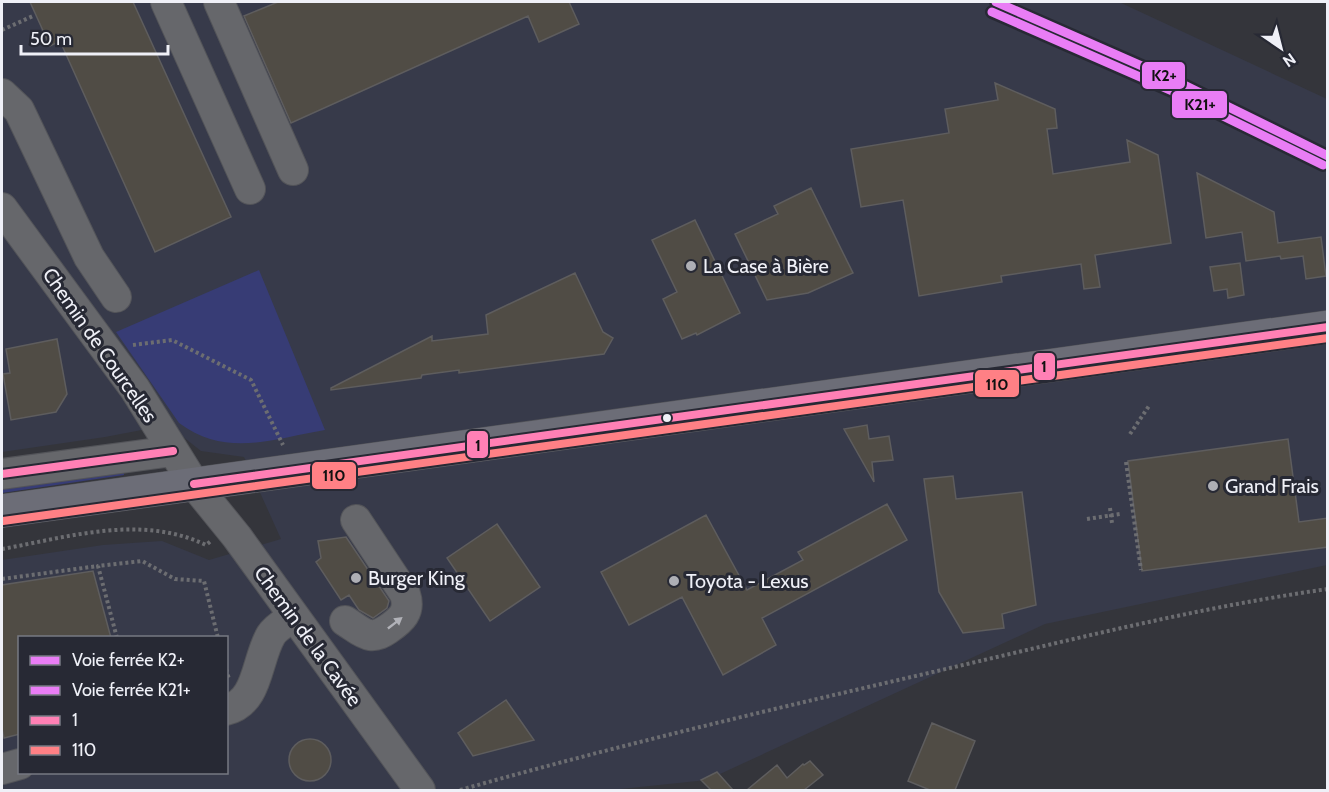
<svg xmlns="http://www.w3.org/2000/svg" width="1329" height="792" font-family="Cabin,sans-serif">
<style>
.built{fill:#373a4a;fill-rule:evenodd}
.grass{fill:#373c75}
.building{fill:#504c45;stroke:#5e5d5e;stroke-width:1.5}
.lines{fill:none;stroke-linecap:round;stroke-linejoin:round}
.minor-casing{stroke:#535459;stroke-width:32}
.major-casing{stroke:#535459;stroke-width:34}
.path{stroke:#6c6d71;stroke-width:4;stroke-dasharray:3 3;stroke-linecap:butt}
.minor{stroke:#66676b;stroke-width:30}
.major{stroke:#6c6d77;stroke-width:33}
.bus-1-casing{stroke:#272934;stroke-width:12}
.bus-2-casing{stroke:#272934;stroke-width:12}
.bus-1{stroke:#ff80b5;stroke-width:8}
.bus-2{stroke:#ff8085;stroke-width:8}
.rail-1-casing{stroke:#272934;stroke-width:14}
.rail-2-casing{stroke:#272934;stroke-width:14}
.rail-1{stroke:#e97df5;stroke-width:9}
.rail-2{stroke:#e97df5;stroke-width:9}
.oneway{fill:#b1b2b8}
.poi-dot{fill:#aeafb5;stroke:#272934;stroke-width:2}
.bus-dot{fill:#eff0f7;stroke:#272934;stroke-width:2}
.labels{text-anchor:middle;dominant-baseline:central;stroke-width:6;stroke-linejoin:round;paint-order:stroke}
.poi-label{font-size:20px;fill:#eff0f7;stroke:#272934;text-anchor:start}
.street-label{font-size:20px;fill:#eff0f7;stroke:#272934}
.line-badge{stroke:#272934;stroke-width:2}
.pale-badge-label{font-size:16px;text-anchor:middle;font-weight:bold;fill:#111}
</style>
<rect width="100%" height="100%" fill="#34353b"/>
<path class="built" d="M2,2h1117l208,97v466l-282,59 -338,156 -96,10h-609v-230l101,-15 59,-4 47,19 72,-21 -37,-82 -43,-6 -33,-26 -63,12 -103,15zM20,638h206v134h-206z"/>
<path class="grass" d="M259,270l66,160c-54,9 -98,28 -146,-7l-63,-91z
M123,468l1,7 -122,18v-7z"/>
<path class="building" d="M30,2h103l98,215 -76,35 -95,-211 -10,5z
M278,2h291l10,22 -40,18 -11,-26 -237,107 -47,-107z
M995,83l60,26 2,19 -10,1 6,45 77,-12 -3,-22 31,15 13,88 -76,12 5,32 -16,2 -3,-25 -80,12 1,6 -83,14 -16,-96 -42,7 -10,-58 98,-16 -4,-24 53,-9z
M1197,173l77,39 4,31 43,-6 5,39 -20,3 -3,-23 -22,3 -1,-3 -34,5 -4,-29 -36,6z
M811,188l42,85 -45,20 -41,7 -32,-66 43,-20 -4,-8z
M695,220l45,93 -43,22 -1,-2 -14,6 -19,-40 14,-7 -25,-52z
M1240,263l4,32 -16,3 -1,-9 -13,2 -4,-24z
M575,273l28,59 10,6 -9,16 -145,19v-3l-37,5 -1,3 -90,12v-2l101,-52v5l56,-7 -2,-19z
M57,339l10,55 -11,18 -45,8 -8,-46 7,-1 -4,-24z
M867,425l2,14 20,-3 4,24 -21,2 2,20 -30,-53z
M1288,439l11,83 29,-4v29l-186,24 -14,-110z
M953,476l3,23 66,-7 14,113 -34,9 2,14 -41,5 -24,-41 -15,-113z
M887,504l20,36 -145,78 14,27 -53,30 -41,-78 -53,28 -28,-53 105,-57 41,75 56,-30 -5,-8z
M497,524l43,63 -50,34 -43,-63z
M346,537l43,64 -2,7 -14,10 -14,-8 -10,-15 -8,5 -25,-38 5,-4 -3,-17z
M93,571l18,67h-91v96l-16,4 -2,-9v-144z
M506,700l28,40 -61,16 -15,-23z
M932,723l43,18 -20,49h-25l-22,-9z
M289 760a21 21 0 1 1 42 0a21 21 0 1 1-42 0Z
M810,761l13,14 -19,15h-57l30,-25 10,13 16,-14 1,1z
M717,772l16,18h-22l-10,-10z"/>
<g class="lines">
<g class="minor-casing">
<path id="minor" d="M166,2l84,187
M219,2l74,168
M2,94l17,16 70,147 27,40
M2,208l133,181 59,95 43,53 183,253
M2,474l171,-23
M345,621c7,4 17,13 25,14 7,1 12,-2 18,-6 13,-9 23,-17 17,-35l-49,-74
M226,710c33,-8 30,-50 45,-75 5,-8 15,-13 22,-18
M2,769l18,-5"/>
</g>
<g class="major-casing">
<path id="major" d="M2,511l1326,-184"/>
</g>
<path class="path" d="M2,30l31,-14
M133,345l39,-5 79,40 32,65
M1130,434l19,-28
M1126,462l15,108
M1110,508l2,15
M1087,519l33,-5
M2,549c67,-12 139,-35 204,-4l5,-4
M2,579l96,-13
M117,638l-19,-72 44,-5 33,18 29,2 14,57
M226,669l3,10
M460,790c162,-46 326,-84 490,-122 125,-29 250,-61 378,-79"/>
<use href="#minor" class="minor"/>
<use href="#major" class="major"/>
<g class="bus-1-casing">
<path id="bus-1" d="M2,474l171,-23
M194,484l1134,-157"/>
</g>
<g class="bus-2-casing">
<path id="bus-2" d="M3,521l1325,-183"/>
</g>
<use href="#bus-1" class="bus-1"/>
<use href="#bus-2" class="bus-2"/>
<g class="rail-1-casing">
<path id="rail-1" d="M996,2l180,79 152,75"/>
</g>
<g class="rail-2-casing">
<path id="rail-2" d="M992,12l180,79 151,74"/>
</g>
<use href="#rail-1" class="rail-1"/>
<use href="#rail-2" class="rail-2"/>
</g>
<defs><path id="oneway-solid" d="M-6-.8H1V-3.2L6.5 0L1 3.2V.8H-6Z" transform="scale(1.5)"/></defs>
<use class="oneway" href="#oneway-solid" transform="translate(395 623) rotate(-38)"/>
<g class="poi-dot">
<circle cx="691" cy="266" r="6"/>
<circle cx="1213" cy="486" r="6"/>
<circle cx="356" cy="578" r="6"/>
<circle cx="674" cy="581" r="6"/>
</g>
<circle class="bus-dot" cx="667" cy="418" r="5"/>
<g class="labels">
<g class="poi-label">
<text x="703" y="266">La Case à Bière</text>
<text x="1225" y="486">Grand Frais</text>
<text x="368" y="578">Burger King</text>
<text x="686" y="581">Toyota - Lexus</text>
</g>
<g class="street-label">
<text transform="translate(100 345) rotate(55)">Chemin de Courcelles</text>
<text transform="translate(308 636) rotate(54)">Chemin de la Cavée</text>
</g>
</g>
<g class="line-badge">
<rect x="1141" y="61" width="45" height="29" rx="6" fill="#e97df5"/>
<rect x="1171" y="90" width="57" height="29" rx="6" fill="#e97df5"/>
<rect x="1033" y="352" width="23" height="29" rx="6" fill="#ff80b5"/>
<rect x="974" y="369" width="46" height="29" rx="6" fill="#ff8085"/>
<rect x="466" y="430" width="23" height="29" rx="6" fill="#ff80b5"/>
<rect x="311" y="461" width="46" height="29" rx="6" fill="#ff8085"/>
</g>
<g class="pale-badge-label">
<text x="1164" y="81">K2+</text>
<text x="1200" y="110">K21+</text>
<text x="1044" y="372">1</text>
<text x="997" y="390">110</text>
<text x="478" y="451">1</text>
<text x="334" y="481">110</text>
</g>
<rect width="1329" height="792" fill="none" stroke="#eff0f7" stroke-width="6"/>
<rect x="18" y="636" width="210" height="138" fill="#272934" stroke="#777982" stroke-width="1.5"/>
<rect x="30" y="656" width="30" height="9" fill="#e97df5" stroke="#777982" stroke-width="1.5"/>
<text x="72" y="666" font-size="18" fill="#eff0f7">Voie ferrée K2+</text>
<rect x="30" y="686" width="30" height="9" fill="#e97df5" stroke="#777982" stroke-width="1.5"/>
<text x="72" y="696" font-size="18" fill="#eff0f7">Voie ferrée K21+</text>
<rect x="30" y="716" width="30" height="9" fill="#ff80b5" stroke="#777982" stroke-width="1.5"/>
<text x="72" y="726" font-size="18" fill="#eff0f7">1</text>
<rect x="30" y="746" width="30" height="9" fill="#ff8085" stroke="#777982" stroke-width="1.5"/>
<text x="72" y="756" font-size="18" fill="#eff0f7">110</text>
<g transform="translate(1281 48) rotate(145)" stroke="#272934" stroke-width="4.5" paint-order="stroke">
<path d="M0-4.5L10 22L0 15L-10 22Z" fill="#eff0f7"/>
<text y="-9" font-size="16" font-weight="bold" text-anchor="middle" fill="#eff0f7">N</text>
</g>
<path d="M21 45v9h147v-9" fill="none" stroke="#eff0f7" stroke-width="3"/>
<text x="30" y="45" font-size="18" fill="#eff0f7" stroke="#272934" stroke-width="4.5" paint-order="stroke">50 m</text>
</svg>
